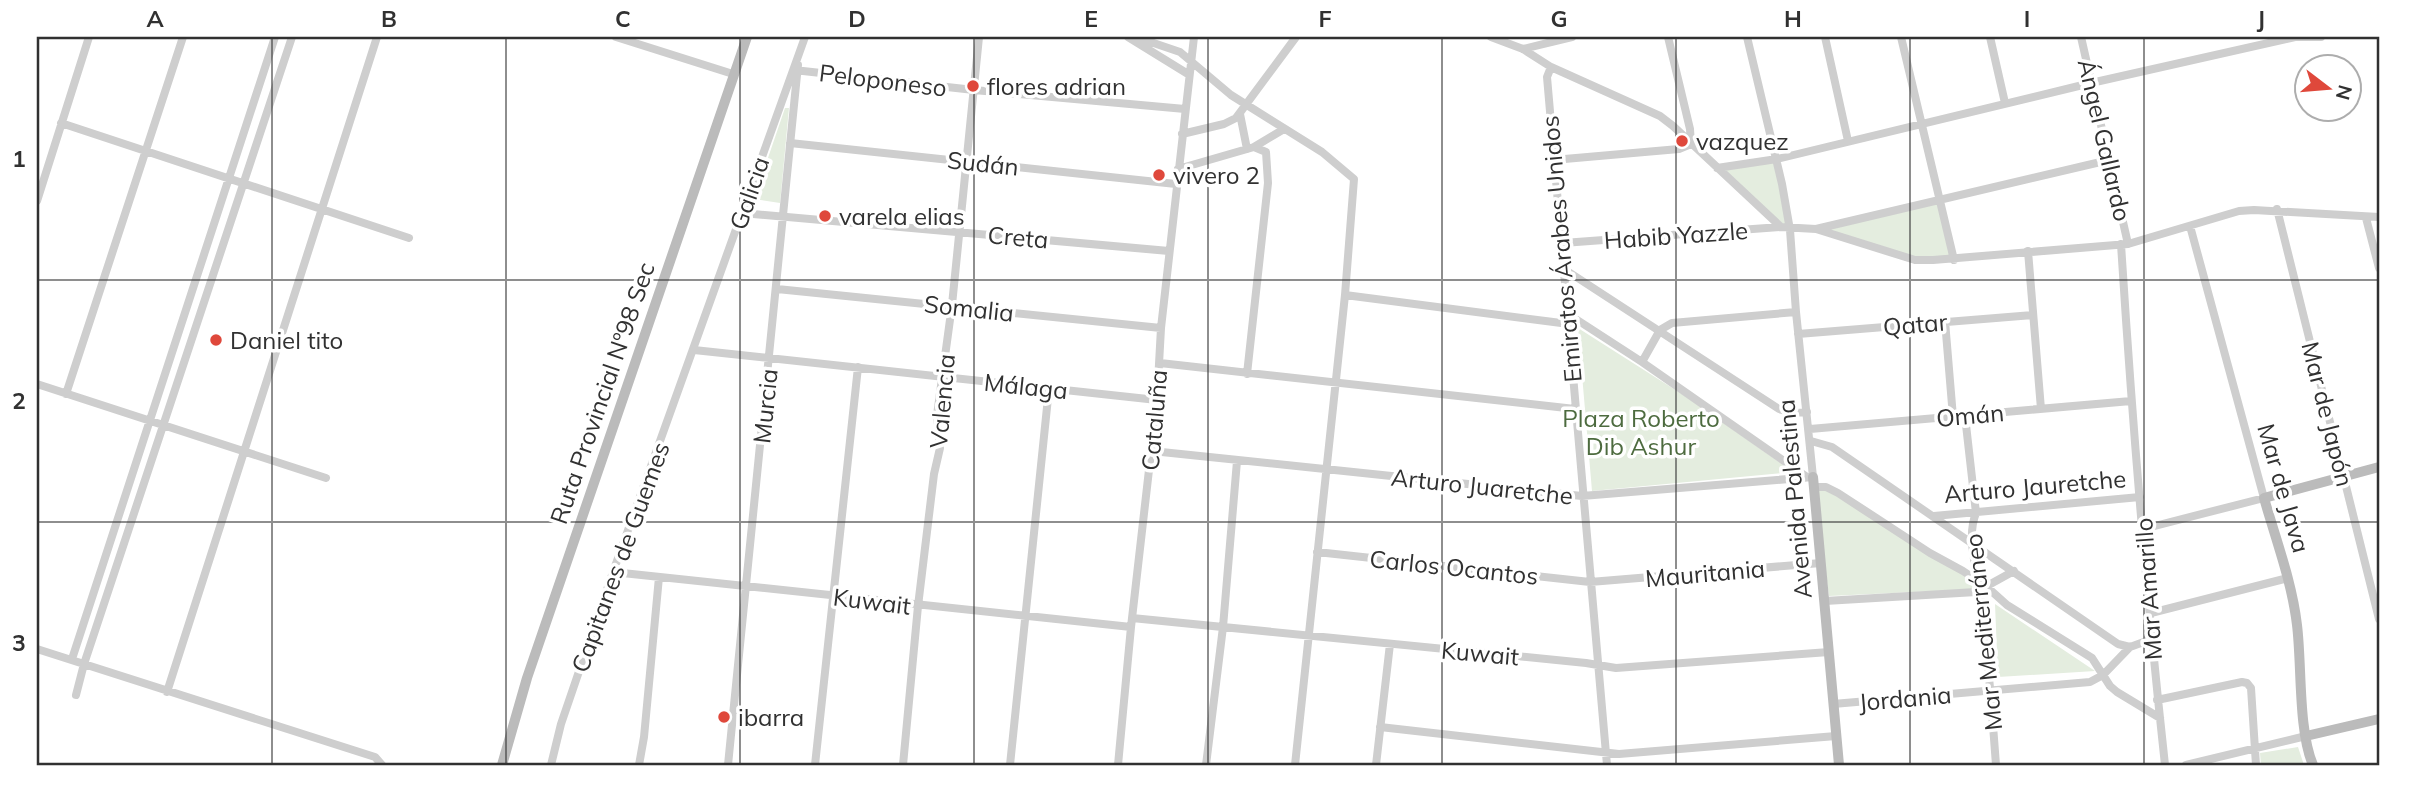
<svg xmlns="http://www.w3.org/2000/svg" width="2416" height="802" font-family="Mulish,sans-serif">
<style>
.green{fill:#e4eddf}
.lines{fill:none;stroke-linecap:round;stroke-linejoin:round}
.street{stroke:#cecece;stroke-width:8}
.secondary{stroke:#bbb;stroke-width:10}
.grid{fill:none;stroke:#313131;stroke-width:2;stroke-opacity:0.55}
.poi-dot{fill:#df483b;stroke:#fff;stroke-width:2.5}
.labels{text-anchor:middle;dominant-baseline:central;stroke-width:7;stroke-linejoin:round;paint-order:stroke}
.street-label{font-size:24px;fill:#313131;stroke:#fff}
.poi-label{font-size:24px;fill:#313131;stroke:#fff;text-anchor:start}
.park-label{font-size:24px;fill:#4d6b3f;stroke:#fff}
.neatline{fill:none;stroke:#313131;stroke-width:2.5}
.grid-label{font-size:23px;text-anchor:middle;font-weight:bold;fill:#313131}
</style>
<rect width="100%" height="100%" fill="#fff"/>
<path class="green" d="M785,108h4l-9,95 -26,-4z
M1776,160l13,69 -70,-60z
M1937,200l16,59 -30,1 -105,-31z
M1578,328l110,70 105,74 -201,19z
M1815,489h11l150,93 2,7 -149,7z
M1995,604l100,67 -97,6z
M2298,747l6,18h-43l-1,-12z"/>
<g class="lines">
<path class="street" d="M616,37l117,37
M1128,37l60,37
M1136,37l44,15 51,43 91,57 32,27 -9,116 -50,470
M1491,37l32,12 28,18 109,49 13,10 108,101
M1825,37l23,104
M1901,37l53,223
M1990,37l15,66
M2081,37l47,207
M2294,37h27
M1523,49l49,-12
M1551,67l-4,10 60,688
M794,70l180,20 211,19
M1240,114l7,35
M61,123l348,115
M1182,134l42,-10 12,-6 60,-81
M790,143l386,41
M1254,147l30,-18
M1553,160l126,-11 12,-5 -1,-15 -22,-92
M1717,168l60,-9 314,-76 204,-46
M1178,169l76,-22 12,5 2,31 -21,191
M37,201l52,-164
M2277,209l102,410
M742,213l427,38
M2366,218l13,50
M1816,229l99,31h18l195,-16 111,-33 15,-1 125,7
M1563,243l218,-16 35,2 293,-69
M2121,244c11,174 25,348 44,521
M2028,251l13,158
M1564,269l215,140 13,4 15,-1
M777,289l384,39
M1345,295l224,29
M1568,314l74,48 165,115
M1945,321l8,96
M1798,334l235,-19
M694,350l463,50
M1642,362l18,-32 12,-7 124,-11
M1160,363l415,46
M37,384l289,94
M66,394l117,-357
M1965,416l11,97c-11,27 3,63 6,91 6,53 10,107 14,161
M1810,429l321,-28
M1811,441l21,6 286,197 12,3 22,-8
M1152,451l430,45 231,-19 -17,-165 -6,-82 -8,-46 -35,-147
M1814,487h12l12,6 92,60 33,18 24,16 20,18 85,53 18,28 7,6 43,26
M1934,516l206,-19
M2143,529l121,-31 -74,-272
M1317,552l273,30 231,-19
M613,572l518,55
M1825,601l151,-9 38,-21
M2151,613l137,-35
M1132,618l454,45 30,5 213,-16
M37,649l338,108 7,8
M72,659l203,-622
M167,692l210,-655
M76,695l8,-31 208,-627
M2157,700l85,-18 5,1 4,5 5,77
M1833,704l257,-22 13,-7 27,-28
M1380,727l239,27 217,-18
M551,765l10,-41 52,-152 192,-535
M639,765l5,-28 15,-160
M728,765l70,-700
M815,765l43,-398
M903,765l15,-159 16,-132 6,-26 -3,-33 15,-110 27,-268
M1010,765l39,-377
M1118,765l13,-138 26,-227 4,-72 33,-291
M1206,765l17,-138 14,-166
M1376,765l14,-121
M2186,765l120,-29"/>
<path class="secondary" d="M1813,477l26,288
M2306,736l73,-17
M502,765l25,-87 220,-641
M2313,765c-15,-35 -11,-100 -16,-140 -5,-43 -21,-85 -33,-127l115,-31"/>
</g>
<path class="grid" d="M272,37v728M506,37v728M740,37v728M974,37v728M1208,37v728M1442,37v728M1676,37v728M1910,37v728M2144,37v728M37,280h2342M37,522h2342"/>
<g class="poi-dot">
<circle cx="973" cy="86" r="7"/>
<circle cx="1682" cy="141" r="7"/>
<circle cx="1159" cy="175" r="7"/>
<circle cx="825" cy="216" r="7"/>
<circle cx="216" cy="340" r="7"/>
<circle cx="724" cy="717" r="7"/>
</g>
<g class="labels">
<g class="street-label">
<text transform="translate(883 80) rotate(7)">Peloponeso</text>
<text transform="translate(2105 140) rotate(77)">Ángel Gallardo</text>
<text transform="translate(983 163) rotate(6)">Sudán</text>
<text transform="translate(749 193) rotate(-71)">Galicia</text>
<text transform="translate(1676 235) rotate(-4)">Habib Yazzle</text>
<text transform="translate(1018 237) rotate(5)">Creta</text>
<text transform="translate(1561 249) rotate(-95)">Emiratos Árabes Unidos</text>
<text transform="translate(969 308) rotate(6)">Somalia</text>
<text transform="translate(1915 324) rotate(-5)">Qatar</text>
<text transform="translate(1026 386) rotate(6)">Málaga</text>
<text transform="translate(602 393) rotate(-71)">Ruta Provincial Nº98 Sec</text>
<text transform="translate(942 401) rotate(-85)">Valencia</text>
<text transform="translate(765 406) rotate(-84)">Murcia</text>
<text transform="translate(2328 414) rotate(76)">Mar de Japón</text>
<text transform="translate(1970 415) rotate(-5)">Omán</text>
<text transform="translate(1154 420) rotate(-85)">Cataluña</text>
<text transform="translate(1482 486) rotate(6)">Arturo Juaretche</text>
<text transform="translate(2035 486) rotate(-5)">Arturo Jauretche</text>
<text transform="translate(2284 488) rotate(74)">Mar de Java</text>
<text transform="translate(1794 499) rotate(-95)">Avenida Palestina</text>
<text transform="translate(620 557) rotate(-70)">Capitanes de Guemes</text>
<text transform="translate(1454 567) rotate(6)">Carlos Ocantos</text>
<text transform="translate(1705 573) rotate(-5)">Mauritania</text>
<text transform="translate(2148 589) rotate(-94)">Mar Amarillo</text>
<text transform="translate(872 601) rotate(7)">Kuwait</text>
<text transform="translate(1983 632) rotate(-96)">Mar Mediterráneo</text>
<text transform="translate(1480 653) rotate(5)">Kuwait</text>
<text transform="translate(1905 698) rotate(-5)">Jordania</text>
</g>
<g class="poi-label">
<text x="987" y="86">flores adrian</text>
<text x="1696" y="141">vazquez</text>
<text x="1173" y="175">vivero 2</text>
<text x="839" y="216">varela elias</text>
<text x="230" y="340">Daniel tito</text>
<text x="738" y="717">ibarra</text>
</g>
<g class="park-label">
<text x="1641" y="418">Plaza Roberto<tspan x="1641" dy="28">Dib Ashur</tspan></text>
</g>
</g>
<rect width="2416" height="802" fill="none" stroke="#ffffff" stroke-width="77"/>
<g transform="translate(2328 88) rotate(106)"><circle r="33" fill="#ffffff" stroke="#adadad" stroke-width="2"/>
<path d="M0-5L12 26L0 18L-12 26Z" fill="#df483b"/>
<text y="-10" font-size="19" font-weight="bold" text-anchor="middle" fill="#313131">N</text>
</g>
<rect x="38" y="38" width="2340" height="726" class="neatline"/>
<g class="grid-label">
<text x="155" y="27">A</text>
<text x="389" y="27">B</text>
<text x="623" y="27">C</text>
<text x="857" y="27">D</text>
<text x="1091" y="27">E</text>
<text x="1325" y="27">F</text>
<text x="1559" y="27">G</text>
<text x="1793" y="27">H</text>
<text x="2027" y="27">I</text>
<text x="2261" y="27">J</text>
<text x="19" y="167">1</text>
<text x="19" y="409">2</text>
<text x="19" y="651">3</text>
</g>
</svg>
